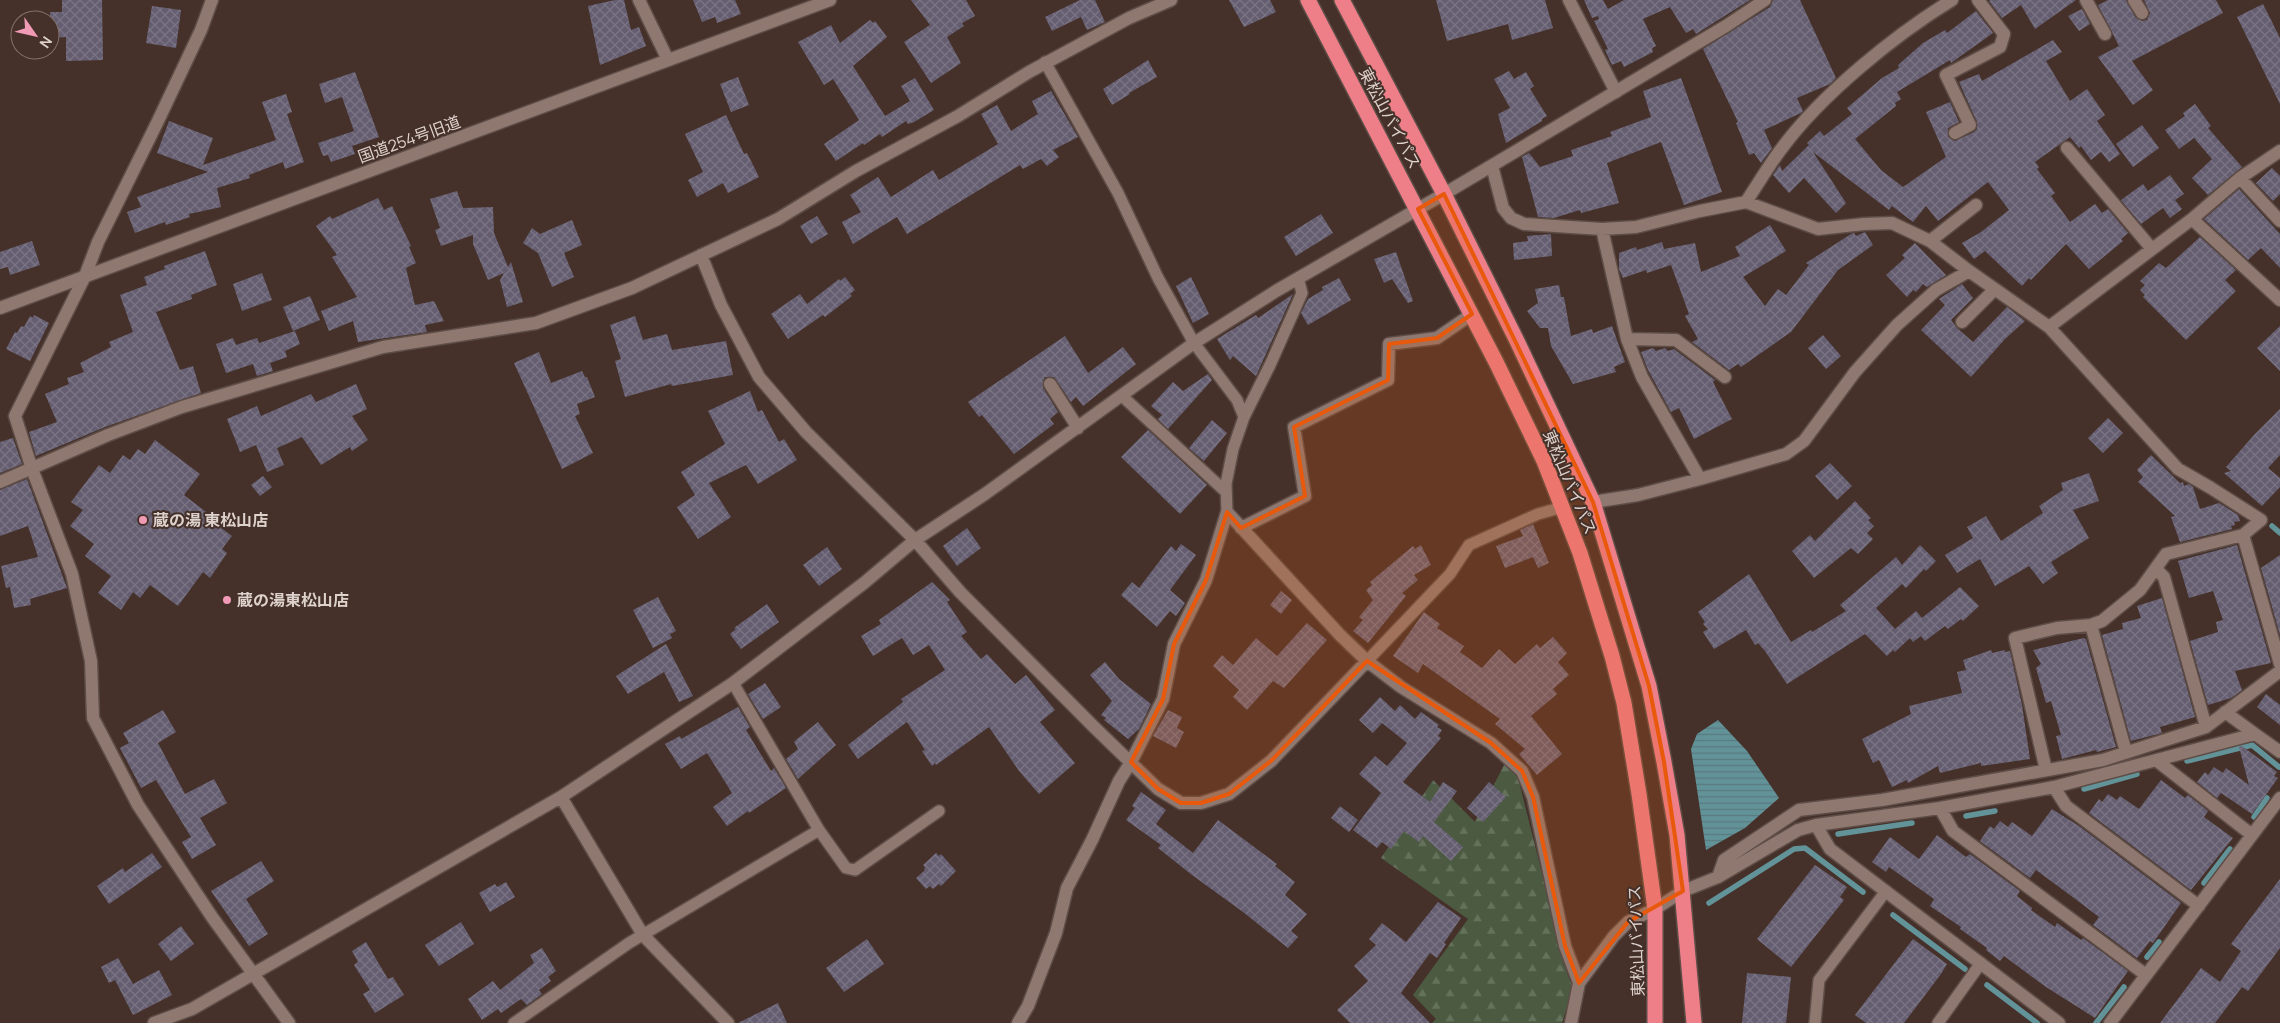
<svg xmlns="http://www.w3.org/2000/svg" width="2280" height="1023" font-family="Manrope,'Noto Sans JP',sans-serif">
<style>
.forest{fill:url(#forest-firs)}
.water{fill:url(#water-rules)}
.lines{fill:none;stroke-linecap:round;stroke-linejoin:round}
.stream{stroke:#629399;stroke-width:5.5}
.building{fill:url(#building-cross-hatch)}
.lane-casing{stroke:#5d4d46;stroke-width:14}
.street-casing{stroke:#5d4d46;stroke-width:15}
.secondary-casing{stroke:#5d4d46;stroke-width:15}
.highway-casing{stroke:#5d4d46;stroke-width:18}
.lane{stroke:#8f7870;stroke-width:11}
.street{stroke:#8f7870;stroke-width:12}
.secondary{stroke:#8f7870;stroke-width:12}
.highway{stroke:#ee7e87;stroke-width:15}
.marked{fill:#e8590c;fill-opacity:0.2;stroke:#e8590c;stroke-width:4;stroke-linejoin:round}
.poi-dot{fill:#f09ab5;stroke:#45312a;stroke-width:2}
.labels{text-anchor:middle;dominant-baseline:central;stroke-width:4;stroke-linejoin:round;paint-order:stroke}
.street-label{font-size:16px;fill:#ded2cd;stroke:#45312a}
.poi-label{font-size:16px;font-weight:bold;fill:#ded2cd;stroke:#45312a;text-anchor:start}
</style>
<defs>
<pattern id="forest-firs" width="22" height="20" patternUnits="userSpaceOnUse" patternTransform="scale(1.25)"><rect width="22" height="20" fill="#4b5a41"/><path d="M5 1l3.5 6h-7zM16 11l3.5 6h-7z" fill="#64715b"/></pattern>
<pattern id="water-rules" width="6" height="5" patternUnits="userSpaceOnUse" patternTransform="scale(1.25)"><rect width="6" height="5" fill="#629399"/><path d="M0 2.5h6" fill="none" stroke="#597a7e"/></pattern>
<pattern id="building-cross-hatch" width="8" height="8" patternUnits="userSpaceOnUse" patternTransform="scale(1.25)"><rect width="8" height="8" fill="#655e71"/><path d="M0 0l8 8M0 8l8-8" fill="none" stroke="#7b7484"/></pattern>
</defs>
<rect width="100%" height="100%" fill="#45312a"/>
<path class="forest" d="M1505,763l12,11 50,199 6,15 -11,35h-130l4,-4 -23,-24 55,-76 -87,-61 52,-78 42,42z"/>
<path class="water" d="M1718,720l29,31 32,47 -34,30 -39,22 -15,-101 6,-15z"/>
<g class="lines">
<path class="stream" d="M2272,526l8,7
M2187,761l65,-16 27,22
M2084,789l53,-15
M1966,816l29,-5
M2254,817l13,-19
M1838,834l74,-11
M2204,883l26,-34
M1709,903l85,-54 11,-1 58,44
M1893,915l72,54
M2147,957l12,-15
M1987,985l50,38
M2096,1023l28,-36"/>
</g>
<path class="building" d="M62,0h40l1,60 -37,1v-24l-16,1v-26h12z
M615,0h9l7,30 8,-3 7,19 -46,19 -12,-59z
M693,0h42l6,14 -24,9 -2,-6 -13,5z
M911,0h55l9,16 -13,7 2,3 -17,11 14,26 -30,20 -27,-41 26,-17z
M1080,0h15l10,22 -18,8 -6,-13 -29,14 -7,-14z
M1229,0h41l6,12 -32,15z
M1436,0h109l8,28 -41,12 -4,-16 -61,17z
M1584,0h19l5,9 16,-9h126l-54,34 -3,-5 -7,4 -16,-26 -27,12 13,27 -4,2 1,4 -29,15 -3,-6 -9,4 -7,-15 3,-1 -14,-28 5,-2 -1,-3 -6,2z
M1773,0h27l36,78 -6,6 -33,14 6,13 -2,2 -37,17 8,18 -11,15 -7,-10 -5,2 -13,-32 2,-1 -35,-73 67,-42z
M1991,0h85l-41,29 -14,-24 -19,13 -13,-17z
M2108,0h18l9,17 7,4 5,-1 3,-7 -6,-13h72l7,13 -91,48 21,29 -20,15 -35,-48 21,-11 -21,-41z
M2263,4l17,34v66l-43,-87z
M152,6l29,4 -5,38 -30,-5z
M2082,9l8,15 -11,7 -11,-15z
M1976,11l17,22 -42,30 -1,-3 -53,32 4,7 -6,4 1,3 -41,33 26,31 22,17 43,-30 -20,-45 24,-10 9,20 -11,6v9l7,4 19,-9 3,-3v-7l-18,-40 20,-8 3,7 71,-41 9,12 -16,9 24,40 17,-12 18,26 -8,6 23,33 -11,8 -8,-10 -10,8 -10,-14 -2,2 -9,-11 -35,25 4,5 -2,2 18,24 -4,3 19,26 25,-18 7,9 6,-4 20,24 -7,6 2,2 -34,28 -23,-25 -35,36 -2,-2 -7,8 -37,-35 -11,8 -12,-16 19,-11 28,-22 -21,-28 -50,39 -12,-15 -13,16 -21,-16 -3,4 -76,-58 33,51 -10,10 -32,-35 -15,15 -16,-18 7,-10 2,6 27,-26 -2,-2 13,-12 4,5 28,-22 -5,-6 35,-30 17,-10 -1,-3 25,-22 22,-13 2,3z
M870,20l3,3 2,-2 12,16 -34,29 32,50 25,-15 -9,-15 14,-8 19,32 -20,12 -6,2 -2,-3 -24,16 -2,-3 -16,11 -1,-2 -27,18 -12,-17 35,-24 -26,-41 -9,6 -26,-43 33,-17 9,18z
M1148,60l9,17 -28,16 1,1 -18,11 -9,-16z
M1509,71l5,8 12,-7 8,14 -4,3 17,27 -5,3v2l-36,22 -8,-29 12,-6 -16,-29z
M355,72l24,65 -27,9 3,8 -24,8 -3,-7 -5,1 -5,-13 36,-12 -12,-34 -17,6 -6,-19z
M738,77l11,28 -18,7 -11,-28z
M1681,78l41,114 -38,13 -23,-63 -54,21 12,40 -38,10 -1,-3 -26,8 -16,-1 -16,-60 7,-4 11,14 33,-11 -2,-6 41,-14 -2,-4 41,-15 -8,-26z
M1051,91l27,46 -25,13 6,7 -12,9 -6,-7 -18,10 -3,-4 -113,69 -10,-17 -44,27 -11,-22 19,-10 -11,-17 28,-18 13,20 42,-27 6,10 59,-36 -17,-30 16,-9 14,26 27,-17 -6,-13z
M286,94l6,18 -5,2 17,48 -19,7 -2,-7 -34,13 1,3 -33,10 4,19 -32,7 1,3 -24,8 -1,-3 -30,11 -8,-21 14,-5 -4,-10 71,-25 -51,-19 12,-32 44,17 -10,27 73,-25 -14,-38z
M2195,104l16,22 -3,2 34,39 -34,28 -16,-17 20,-19 -18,-21 -15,11 -14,-19 20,-14 -2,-3z
M726,115l18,39 3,-1 12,24 -31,16 -5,-10 -26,14 -9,-17 15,-8 -18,-38z
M2142,125l17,23 -26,19 -17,-23z
M2272,168l8,8v18l-7,7 -21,-22 4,4z
M2170,175l14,19 -9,6 7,9 -12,9 -7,-10 -22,16 -20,-24 22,-16 5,7z
M2239,189l41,45v34l-19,-20 -13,12 -44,-41z
M457,191l6,17 30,-1 1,26 14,34 3,-5 12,40 -16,5 -7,-27 4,-7 -16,7 -15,-36v-9l-32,11 -6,-16 5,-2 -10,-29z
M378,198l6,12 8,-4 19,40 -2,1 7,16 -10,5 9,37 19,-4 10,20 -19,4 2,7 -69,10 -5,-21 -24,10 -8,-20 36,-14 -25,-40 5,-2 -21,-29 14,-10 2,3z
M1321,214l12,19 -37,23 -12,-19z
M817,216l11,18 -17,10 -11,-18z
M572,220l10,25 -18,8 10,24 -22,10 -14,-34 -15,-10 9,-15 8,6z
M1770,225l16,26 -43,26 22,29 13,-17 8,6 23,-30 -3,-2 45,-29 3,-1 2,3 9,-4 8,13 -35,25 -47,62 -50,35 -3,-3 -9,6 -37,-28 6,-3 -13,-23 4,-2 -18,-49 -24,8 -1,-3 -23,8 -4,-9v-16l17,-6 1,3 25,-8 2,7 31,-6 6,29 39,-16 -5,-9z
M1551,234l1,22 -38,4 -1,-17 15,-2 -1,-5z
M2200,237l36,33 -11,10 11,11 -50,49 -43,-43 2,-2 -5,-5 5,-5 -5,-4 19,-18 7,5z
M32,241l8,24 -30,10 -2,-8 -8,2v-17z
M1915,243l31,32 -19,12 -4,-3 -7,8 -3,-2 -6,7 -21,-22 19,-17 -3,-3z
M205,251l12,34 -26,10 1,4 -36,13 24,58 13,-4 8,27 -96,34 -69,29 -7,-24 28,-10 -12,-28 24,-10 -2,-6 17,-6 -4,-9 31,-16 -2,-5 24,-10 -13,-37 27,-10 -3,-8 21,-8 -1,-3z
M1396,252l17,49 -5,2 -16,-24 -8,4 -10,-24z
M262,273l10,27 -30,11 -9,-27z
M845,277l10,13 -5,4 2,2 -27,21 -2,-2 -35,24 -17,-25 29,-20 7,10 32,-25 1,2z
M1191,277l18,37 -16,9 -17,-37z
M1339,278l12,22 -43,25 -7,-12 7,-14 15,-9 -1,-3z
M1962,284l11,14 -22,22 6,8 16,14 34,-35 18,14 -20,18 -34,38 -50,-47 24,-25 -6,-6z
M1559,285l2,12h3l7,39 21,-7 1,4 19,-7 13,36 -11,5 2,5 -43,12 -22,-38 -3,-18h-8l-13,-17 11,-8 -3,-14z
M1293,294l-37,82 -23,-20 -3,4 -13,-21 39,-24 2,3z
M310,296l10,24 -27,11 -10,-24z
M34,315l15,8 -19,38 -24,-12 9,-17 2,1 4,-7 3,1 6,-11 3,2z
M635,316l8,24 24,-6 5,16 54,-9 7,34 -61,11 -1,-2 -46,13 -10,-36 6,-2 -11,-34z
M2280,326v45l-23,-23z
M295,331l5,13 -15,7 2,6 -17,6 3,8 -16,5 -4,-12 -27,9 -10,-29 17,-6 3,7 21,-7 2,5z
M1823,335l18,21 -15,13 -18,-21z
M1065,336l23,37 35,-26 13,17 -53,42 -7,-9 -5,5 -17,-25h-9l-2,4v7l15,24 -8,7 4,5 -40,30 -32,-39 -3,2 -11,-15z
M1653,348l3,3 9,-3 3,3 6,-2 41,31 -2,2 19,37 -38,20 -15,-31 -8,4 -23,-42 -7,-18z
M539,352l12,31 31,-12 3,6h2l8,20 -18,7 3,10 -5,2 18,37 -31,16 -48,-106z
M1208,374l4,6 -44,49 -10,-10 4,-4 -11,-9 22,-24 10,9z
M356,384l11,25 -15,7 16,24 -16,11 -2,-4 -29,18 -19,-28 -25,11 7,17 -17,7 -11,-27 -16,7 -13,-33 30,-13 4,10 50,-22 5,8z
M750,391l8,21 4,-2 17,32 5,-3 13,21 -39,24 -12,-19 -37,18 22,34 -33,22 -21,-32 18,-12 -14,-23 44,-28 -17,-33z
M2280,409v46l-12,13 12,10v9l-18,19 -38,-33 7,-2 -5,-4 28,-32z
M2108,418l15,15 -20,20 -15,-15z
M1212,420l15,13 -23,28 -15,-13z
M1148,430l59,55 -27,29 -59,-57z
M13,438l9,26 -22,9v-31z
M155,440l45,34 -16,21 39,30 -2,3 11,8 -10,13 5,4 -17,25 -7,-6 -25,34 -28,-21 -10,13 -7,-6 -12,18 -23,-17 13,-17 -26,-20 9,-12 -24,-18 13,-16 -12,-8 28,-37 11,8 13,-18 7,5 8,-11 7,5z
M2151,455l29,28 3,-1 1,4 5,-2 4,3 7,22 19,-6 19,12 2,6 -6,1 1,3 -4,1 1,3 -52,13 -9,-25 4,-1 -37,-34 5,-5 -6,-7z
M1830,463l22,23 -15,14 -22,-24z
M2089,473l10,28 -26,9 16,28 -38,24 7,11 -15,11 -14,-18 -34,20 -15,-27 -23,14 -12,-18 28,-17 -6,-11 19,-11 15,25 42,-28 -4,-7 24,-16 -2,-7z
M263,476l9,11 -12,9 -9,-11z
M27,479l40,109 -37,11 1,6 -17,3 -4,-21 -4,1 -5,-22 37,-9 -10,-31 -28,10v-46z
M1855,501l16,17 -3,2 6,6 -7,7 6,6 -15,15 -7,-6 -37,30 -22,-27 18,-16 5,6z
M1533,524l16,39 -11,5 -5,-11 -28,11 -9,-22 27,-10 -3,-6z
M967,528l14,20 -24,18 -14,-20z
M1181,544l15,11 -26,35 15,13 -9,13 -6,-5 -13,16 -36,-32 11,-13 7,6 32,-42 5,5z
M1421,545l10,20 -17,10 4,5 -16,13 4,3 -38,47 -15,-12 10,-11 -4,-3 14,-17 -7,-10 6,-5 -2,-3 43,-36 2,3z
M1920,545l16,16 -10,10 -2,-2 -18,19 -4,-4 -26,24 19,21 21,-18 6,7 38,-31 19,19 -16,15 -2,-2 -13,10 -3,-3 -20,15 -4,-5 -8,6 -3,-4 -15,14 -2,-2 -6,6 -22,-22 -78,50 -22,-33 -7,-8 -3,2 -9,-15 -32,19 -11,-17 5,-3 -5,-5 2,-2 -7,-10 51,-38 42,68 20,-12 1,2 34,-21 -6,-6 56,-48 6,8z
M2237,545l34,118 -36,8 7,19 -11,8 -23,7 -18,-64 28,-9 -2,-10 7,-2 -10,-29 -24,7 -11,-37z
M827,547l15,22 -23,17 -16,-21z
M2280,555v80l-19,-67z
M932,582l18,18 -3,2 20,30 -6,4 20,23 6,-5 28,30 11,-9 29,35 -15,12 35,41 -36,31 -20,-23 -30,-44 -39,28 -14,10 -1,-2 -3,3 -10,-15 3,-1 -18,-28 -49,37 -10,-14 55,-43 -2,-3 44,-29 -16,-25 -16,10 -11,-17 -29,18 -12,-20 20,-12 -2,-4z
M1281,591l11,9 -11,14 -11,-9z
M658,597l18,34 -6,3 2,4 -19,10 -20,-38z
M2162,598l33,119 -35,10 2,6 -31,8 -29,-106 21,-6 -1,-6 19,-5 -4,-12z
M767,604l12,18 -38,27 -11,-15 6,-5 -2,-1z
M1424,612l16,12 -3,4 27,18 -4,6 22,16 17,-19 16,15 22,-20 3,4 13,-11 14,16 -9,9 11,13 -16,14 4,5 -26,22 31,38 -25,21 -18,-21 6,-5 -30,-25 5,-5 -77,-55 -5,9 -25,-17z
M1307,623l20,17 -43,48 -11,-7 -26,29 -14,-13 6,-7 -26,-24 9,-11 11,10 23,-27 21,18z
M2084,638l2,1 30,108 -19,5 -1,-2 -34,9 -6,-23 5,-1 -10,-34 -5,2 -10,-35 5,-4 -8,-14z
M666,644l27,52 -14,6 -15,-30 -36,22 -12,-18z
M1991,650l1,3 13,-3v2l5,-1 12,54 8,54 -49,7v-3l-41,10 -2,-7 -30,17 -1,-3 -15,7 -13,-27 -6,3 -11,-24 49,-25 -2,-8 53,-13 -5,-21 9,-2 -3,-10z
M1105,662l14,17 32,25 -12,25 -11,10 -24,-19 2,-2 -5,-3 11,-14 -22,-26z
M765,683l16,24 -18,12 -15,-25z
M2266,694l14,11v20l-23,-18z
M1380,697l15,14 5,-6 15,14 6,-7 18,13 -2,2 5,3 -4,6 3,2 -38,44 27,20 13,-20 14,9 -23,31 29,25 -12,14 -28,-25 -4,6 -15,-11 -13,18 -9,-7 -5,6 -24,-18 28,-37 -22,-19 16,-18 12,10 20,-23 -25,-20 -9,10 -14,-13z
M738,707l12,20 -4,3 25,41 3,-3 12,20 -37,25 -1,-2 -21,15 -14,-19 19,-14 -25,-40 -26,16 -16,-25 15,-8 1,3z
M163,710l13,22 -18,11 27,51 29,-15 13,24 -27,15 16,27 -24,14 -10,-17 9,-5 -35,-57 -15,8 -21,-40 9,-5 -6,-10z
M1168,710l14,7 -5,11 7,4 -8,16 -23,-12z
M818,722l18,23 -38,34 -12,-20 12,-10 -4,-7 3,-3z
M2242,746l35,26 -3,4 4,2 -26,36 -31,-21 -4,5 -20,-16 8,-10 3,3 6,-8 9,6 3,-5 23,17 -10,-38z
M2161,780l24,18 3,-3 20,16 -4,6 29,21 -42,52 -102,-77 10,-14 3,3 6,-8 9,6 3,-4 19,13z
M1489,782l17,15 -23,25 -16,-14z
M1141,792l25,18 -10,14 37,29 25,-33 59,44 -2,2 20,16 -10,13 22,19 -16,17 7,6 -10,11 -45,-36 -51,-37 -34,-27 3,-3 -35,-25 9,-12 -3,-2z
M1340,806l18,14 -9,12 -18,-14z
M2052,809l27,17 102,77 -28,40 -3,-2 -13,17 -44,-33 6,-8 -25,-19 -38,-28 -6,8 -50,-37 10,-15 4,3 6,-8 8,6 4,-5 20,14z
M1937,835l29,22 4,-3 50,37 -3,5 15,12 -1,2 24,17 2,-4 24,17 2,-2 45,33 -33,47 -49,-31 -42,-31 -4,5 -14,-11 1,-2 -27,-19 1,-2 -31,-21 4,-7 -45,-32 -3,5 -14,-10 18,-25 29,22z
M152,853l10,14 -53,37 -12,-18 26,-18 2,4z
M936,853l3,3 2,-2 15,17 -15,15 -2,-2 -6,5 -3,-3 -4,3 -10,-11 8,-7 1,-4 -2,-2z
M261,861l13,20 -28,18 22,35 -19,12 -38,-55z
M1815,865l32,22 -7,10 4,3 -53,67 -34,-28z
M2280,879v69l-32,43 -6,-4 -27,36h-55l41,-55 19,14 21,-31 -10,-7z
M506,882l9,15 -25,15 -11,-19 16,-9 2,3z
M1438,902l23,16 -17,25 2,1 -9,14 -7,-5 -29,40 29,30h-80l-13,-13 31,-29 -14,-15 22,-21 -7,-6 13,-16 24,19z
M461,922l13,22 -35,22 -14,-21z
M181,926l13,18 -23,17 -13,-17z
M867,939l17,25 -40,28 -18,-24z
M1913,939l34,25 -6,10 -37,49h-38l-11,-8z
M366,942l22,37 5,-2 11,18 -29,18 -12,-19 7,-4 -16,-25 4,-3 -6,-11z
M542,948l14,23 -8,6 3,4 -12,9 3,4 -15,11 -6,-6 -20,14 -3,-4 -16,11 -14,-21 25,-18 7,9 34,-27 -4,-8z
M118,958l15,26 26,-14 13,25 -39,20 -18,-35 -6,3 -8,-16z
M1747,973l44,4 -5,46h-44z
M778,1003l9,20h-49z"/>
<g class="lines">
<g class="lane-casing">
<path id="lane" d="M1045,62l73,131 40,85 36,65 43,57 7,17
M1122,396l104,96
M1227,512l-1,-28 7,-35 11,-32 26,-52 32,-72 -4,-15
M1367,661l83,-87 19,-29 69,-31 25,-7
M733,683l86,147 27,38 9,2 84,-59
M514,1023l115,-80 190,-113
M1815,1023l4,-43 67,-89
M1938,1023l43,-60"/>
</g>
<g class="street-casing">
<path id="street" d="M212,0l-11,30 -44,93 -59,119 -13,34 -70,140 17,53 40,105 19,87 2,57 45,87 74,112 77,106
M639,0l29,60
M1569,0l47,92
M2086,0l19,34
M2134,0l8,13
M1955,133l15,-8 -24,-50 54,-28 4,-13 -26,-34
M2067,148l85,101
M1492,166l11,42 8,10 13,6 78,5 34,-2 64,-16 46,-9 72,27 46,-5 28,-1 38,18 39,30 80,56 129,142 33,19 50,32 -18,15 -77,19 -26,36 -38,31 -11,4 -34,3 -42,10 31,132
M2240,178l40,43
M1746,202c12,-18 23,-37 36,-54 40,-54 113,-113 170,-148
M2192,219l88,81
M1602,229l25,110 15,38 58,102
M1930,241l46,-36
M701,255l20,50 38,72 47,55 109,108 45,52 134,135 64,62 23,14h20l28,-9 42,-33 96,-100
M1962,322l33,-33
M2049,327l143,-108 48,-41 40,-27
M1627,339l49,1 49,37
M1050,384l28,44
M0,482l108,-47 74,-28 201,-60 153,-24 96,-35 146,-69 78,-48 102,-55 71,-44 100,-54 42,-18
M1593,502l45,-7 62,-16 86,-25 18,-13 51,-69 42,-47 39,-35 33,-19
M1227,512l113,123 27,26 34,26 90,56 31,28 11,26 32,149 14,37
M1241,528l64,-32 -11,-69 94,-47 1,-36 48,-6 35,-24
M2243,535l37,129
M2156,569l8,8 42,150
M2091,625l35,127
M2225,712l30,22
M2156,760l96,75
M2054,787l12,19 133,100
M561,797l82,138 85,88
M1940,808l13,23 193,144
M1816,825l14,24 229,174
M1718,877l6,-17 75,-50 83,-10 221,-40 103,-33 74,-56
M154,1023l38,-14 369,-212 172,-114 131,-100 51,-43 70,-46 209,-151 82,-52 168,-97
M1018,1023l10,-17 28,-73 11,-45 25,-48 27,-59 12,-19 32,-63 11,-55 32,-64 21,-68
M1571,1023l8,-40 35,-47 14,-14 27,-13 28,-18 35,-14 80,-47 18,-5 124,-17 114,-21 201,-53 25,18
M2110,1023l170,-225"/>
</g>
<g class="secondary-casing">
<path id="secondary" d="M1444,194l282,-168 39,-26
M0,308l830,-308"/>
</g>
<g class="highway-casing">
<path id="highway" d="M1308,0l188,362 48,99 36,92 32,103 12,47 15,91 16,115v114
M1342,0l102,194 73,147 76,161 56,184 15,76 13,73 17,188"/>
</g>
<use href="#lane" class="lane"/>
<use href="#street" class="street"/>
<use href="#secondary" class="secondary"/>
<use href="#highway" class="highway"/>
</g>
<path class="marked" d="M1444,194l149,308 56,184 15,76 19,129 -55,31 -49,61 -14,-37 -32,-149 -11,-26 -31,-28 -124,-82 -96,100 -42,33 -28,9h-20l-23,-14 -27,-27 32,-63 11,-55 32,-64 21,-68 14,16 64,-32 -11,-69 94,-47 1,-36 48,-6 35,-24 -54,-105z"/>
<g class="poi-dot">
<circle cx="143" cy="520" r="5"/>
<circle cx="227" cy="600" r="5"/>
</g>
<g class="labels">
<g class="street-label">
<text transform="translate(1390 118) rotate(62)">東松山バイパス</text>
<text transform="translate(409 139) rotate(-20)">国道254号旧道</text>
<text transform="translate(1570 482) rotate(67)">東松山バイパス</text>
<text transform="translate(1636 941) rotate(-92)">東松山バイパス</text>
</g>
<g class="poi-label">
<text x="153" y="520">蔵の湯 東松山店</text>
<text x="237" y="600">蔵の湯東松山店</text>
</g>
</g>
<g transform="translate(35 35) rotate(124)"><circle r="24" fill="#45312a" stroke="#82716b"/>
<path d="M0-4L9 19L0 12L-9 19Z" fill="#f09ab5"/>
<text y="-8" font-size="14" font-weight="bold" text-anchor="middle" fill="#ded2cd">N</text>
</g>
</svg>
